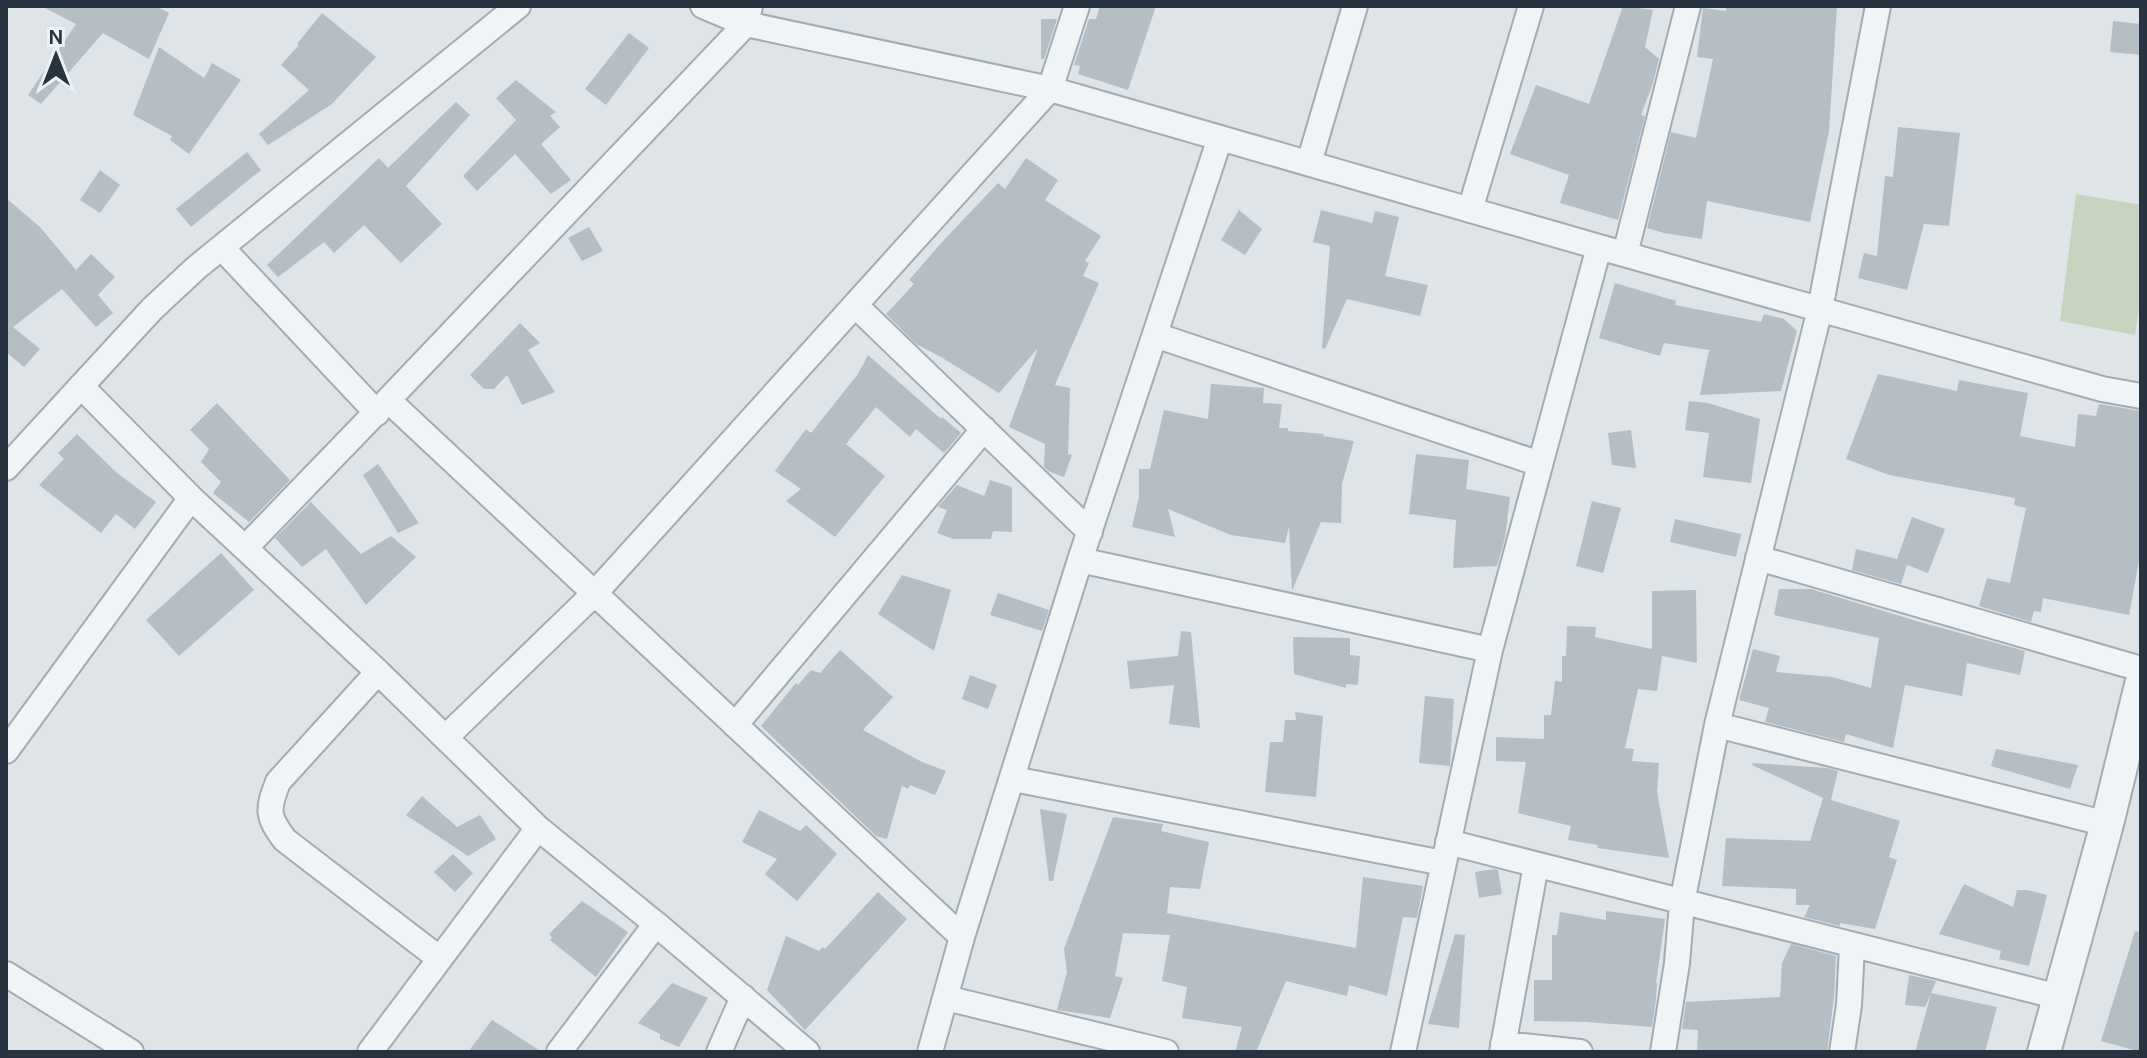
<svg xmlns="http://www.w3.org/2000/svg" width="2147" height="1058" font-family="Karla,sans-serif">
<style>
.green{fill:#c7d2bf}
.building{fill:#b5bec5}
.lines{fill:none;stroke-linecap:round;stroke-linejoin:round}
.minor-casing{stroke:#a3acb2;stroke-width:28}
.tertiary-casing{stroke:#a3acb2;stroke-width:36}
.minor{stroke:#f1f4f6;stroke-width:24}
.tertiary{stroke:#f1f4f6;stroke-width:32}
</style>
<rect width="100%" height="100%" fill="#dee4e8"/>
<path class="green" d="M2076,194l65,11v88l-6,42 -75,-14z"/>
<path class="building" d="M41,6h115l13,7 -20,46 -46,-26 -62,71 -13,-9 48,-71z
M1100,6h56l-28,84 -50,-16 2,-8 -6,-1 15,-46h7z
M1623,6l30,4 -8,37 14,12 -6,24 -12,32 4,1 -27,104 -58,-17 9,-28 -59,-21 26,-69 53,19z
M1726,6h111l-8,125 -19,91 -103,-21 -5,38 -38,-6 -17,-5 24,-96 25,6 17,-79 -16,-2 6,-49 23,3z
M322,13l54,44 -44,47 -64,41 -9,-11 50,-44 -28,-25 18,-20 -2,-1z
M1041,19h16l-13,40h-3z
M2113,21l28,3v31l-31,-3z
M629,33l20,15 -43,57 -21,-16z
M159,47l45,31 8,-15 29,17 -52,74 -19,-14 2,-4 -39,-21z
M516,80l40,32 -6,4 10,11 -19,17 30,36 -20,14 -36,-40 -38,37 -14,-15 53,-56 -20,-22z
M456,102l14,13 -64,71 36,38 -41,39 -37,-38 -30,28 -10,-11 -46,35 -11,-12 112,-107 9,10z
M1898,127l62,6 -11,93 -25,-2 -17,66 -49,-12 6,-25 13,3 8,-80 8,1z
M247,152l14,18 -70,57 -15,-18z
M1026,158l32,22 -13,20 56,36 -16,25 4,2 -6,13 16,7 -44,102 15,3 -2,66 4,1 -8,22 -14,-5 -6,-5 1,-23 -36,-17 29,-79 -39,45 -58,-36 -25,-13 -30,-30 28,-30 -5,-4 34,-39 55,-58 7,6z
M100,170l20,15 -20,28 -20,-13z
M6,198l34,29 36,43 15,-16 24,23 -17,18 15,18 -17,14 -34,-38 -49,38 27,22 -16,18 -18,-15z
M1239,210l23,19 -17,26 -24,-15z
M1321,210l51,13 3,-12 24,6 -14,59 43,9 -8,31 -73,-17 -22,50 -3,-1 8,-102 -17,-4z
M589,227l14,24 -21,10 -14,-23z
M1615,283l61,18 -1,4 86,17 3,-8 20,5 13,12 -16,60 -81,4 9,-45 -45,-7 -4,13 -61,-18z
M520,323l20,20 -12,7 27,42 -33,13 -15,-30 -13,14h-10l-14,-14z
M868,355l73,64 1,-2 19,16 -17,20 -28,-24 -6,8 -34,-30 -30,37 39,32 -50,61 -49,-36 15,-12 -26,-18 31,-42 5,4 47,-59z
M1878,374l79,17 2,-11 69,13 -8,43 55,11 3,-33 18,2 3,-12 42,7v139l-12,65 -86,-17 -2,14 -7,-1 -3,11 -52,-16 8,-28 23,5 16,-75 -12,-3 1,-7 -126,-23 -43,-16z
M1211,384l53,4 -1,15 19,1 -3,24h9v3l36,3 -1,2 31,5 -12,43 -1,39 -20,-1 -29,69 -3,-64 -4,16 -54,-8 -63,-26 7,28 -43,-10 7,-30v-28h11l14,-59 44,9z
M1689,401l19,2 52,16 -9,64 -48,-6 6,-44 -24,-3z
M217,403l73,77 -41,42 -36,-29 8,-11 -20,-20 8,-13 -19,-19z
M1631,430l5,38 -24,-3 -4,-32z
M77,434l40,39 39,29 -21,27 -19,-15 -15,19 -62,-48 25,-26 -6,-6z
M1416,454l53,6 -3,29 44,8 -5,41 -8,28 -44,2 3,-48 -47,-6z
M378,464l41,59 -21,10 -35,-58z
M990,480l22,7v45l-19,-1 -2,8h-38l-16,-6 10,-23 -9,-3 19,-22 27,11z
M1592,501l29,7 -18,65 -27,-7z
M311,502l50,52 30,-18 25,21 -50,48 -40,-56 -24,18 -27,-29z
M1912,517l33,12 -17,44 -21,-8 -6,19 -49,-14 4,-21 41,10z
M1675,519l66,15 -5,23 -66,-15z
M221,553l33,37 -75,66 -33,-36z
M902,575l49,15 -17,61 -56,-37z
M1779,589h32l109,33 105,29 -5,24 -53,-12 -5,33 -57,-11 -12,63 -47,-14 -2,8 -79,-20 4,-14 -30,-8 14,-51 27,7 -4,16 56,5 39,11 8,-50 -105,-23z
M1696,590l1,73 -35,-7 -5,35 -19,-2 -13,59 9,1 -2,12 27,2 -2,29 12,66 -72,-10 1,-3 -30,-5 3,-14 -53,-13 8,-51 -30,-1v-24l48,2v-24h7l4,-34 7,1v-26h4l1,-30 29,1 -1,10 57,12v-58z
M998,593l51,17 -7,21 -52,-16z
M1181,631l10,1 9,96 -31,-4 5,-39 -44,4 -3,-28 51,-5z
M1293,637l57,1v17l10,1 -2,29 -12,-1v4l-52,-14z
M840,650l53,47 -30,33 59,32 24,9 -11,24 -25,-10 -2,4 -6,-3 -15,53 -11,-3 -115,-110 35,-43 2,2 13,-15 9,3z
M970,675l27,10 -9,24 -26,-10z
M1425,696l29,3 -4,67 -31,-3z
M1295,712l28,4 -7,81 -51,-5 5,-50h13l2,-22h11z
M1996,749l82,16 -8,24 -79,-23z
M1753,763l74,5 11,3 -7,29 69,21 -11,36 8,3 -22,69 -35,-6v3l-36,-9 6,-12h-14v-16l-74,-3 4,-48 84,3 13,-43 -71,-33z
M422,796l35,31 23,-12 16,24 -28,17 -62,-41z
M1040,809l27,5 -14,67h-4z
M759,810l41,21 6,-6 31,29 -40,47 -32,-27 12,-15 -35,-17z
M1113,817l50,7 -2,7 48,11 -9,47 -30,-2 -3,26 189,35 7,-71 60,9 -6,32 -14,-1 -16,79 -38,-11 -2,11 -61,-15 -30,71h-21l7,-25 -60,-9 5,-31 -25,-6 8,-46 -47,-2 -8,43 8,2 -13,40 -53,-8 10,-38 -3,-23z
M453,854l20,19 -18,19 -21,-20z
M1494,869l4,1 4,24 -23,4 -4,-26z
M1964,884l49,23 4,-17h10l20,5 -18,71 -30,-7 2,-8 -62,-17z
M878,892l29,27 -102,111 -38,-40 19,-54 33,15 4,-4 2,2z
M582,901l46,31 -32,45 -46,-37 2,-3 -3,-3z
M1606,911l59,8 -9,64h1l-1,16 -4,28 -65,-5 -53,-1v-41h18v-45h5l3,-23 46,8z
M2135,931l6,1v120l-40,-11z
M1455,934l10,1 -6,93 -31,-4z
M1791,944l45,12 -2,41 -7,55h-130l1,-22 -16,-1 4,-27 94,-5 2,-34z
M1909,975l27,6 -5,12 66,14 -12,45h-70l16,-58 -6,13 -20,-2z
M672,983l36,15 -29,49 -19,-8v-5l-22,-11z
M492,1020l50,32h-74z"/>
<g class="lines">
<g class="minor-casing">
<path id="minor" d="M703,6l43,18 304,65 549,158 503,142 39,7
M1309,163l46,-157
M1470,210l61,-204
M222,248l155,165
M1625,254l63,-248
M855,305l235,227
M1155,335l385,129
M81,386l110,112 187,174 160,156 118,96
M388,400l574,537
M6,468l146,-159 44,-41 322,-262
M246,547l142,-147 358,-376 4,-18
M1758,558l383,111
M1080,560l410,90
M378,672l-100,110c-11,28 -11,34 7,58l155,119
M735,725l249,-296
M1717,725l390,99
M446,737l149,-144 455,-504 27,-83
M6,751l185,-253
M1013,779l430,84
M1448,842l611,155
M6,974l125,78
M946,998l220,54
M1503,1044l77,8
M370,1052l168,-224
M559,1052l97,-128 151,128
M719,1052l24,-55
M930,1052l32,-115 118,-377 140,-422
M1403,1052l87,-402 109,-403
M1502,1052l34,-187
M1663,1052l14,-89 5,-60 35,-178 103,-416 58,-303
M1842,1052l7,-47 3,-59"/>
</g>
<g class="tertiary-casing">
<path id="tertiary" d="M2044,1052l63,-228 34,-139"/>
</g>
<use href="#minor" class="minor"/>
<use href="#tertiary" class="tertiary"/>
</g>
<rect width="2147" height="1058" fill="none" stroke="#27343f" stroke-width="16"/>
<g transform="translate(56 56)" stroke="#edf2f6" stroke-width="6" paint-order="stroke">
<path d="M0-6L14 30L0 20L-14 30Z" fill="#27343f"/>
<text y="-12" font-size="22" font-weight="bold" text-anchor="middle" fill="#27343f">N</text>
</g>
</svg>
